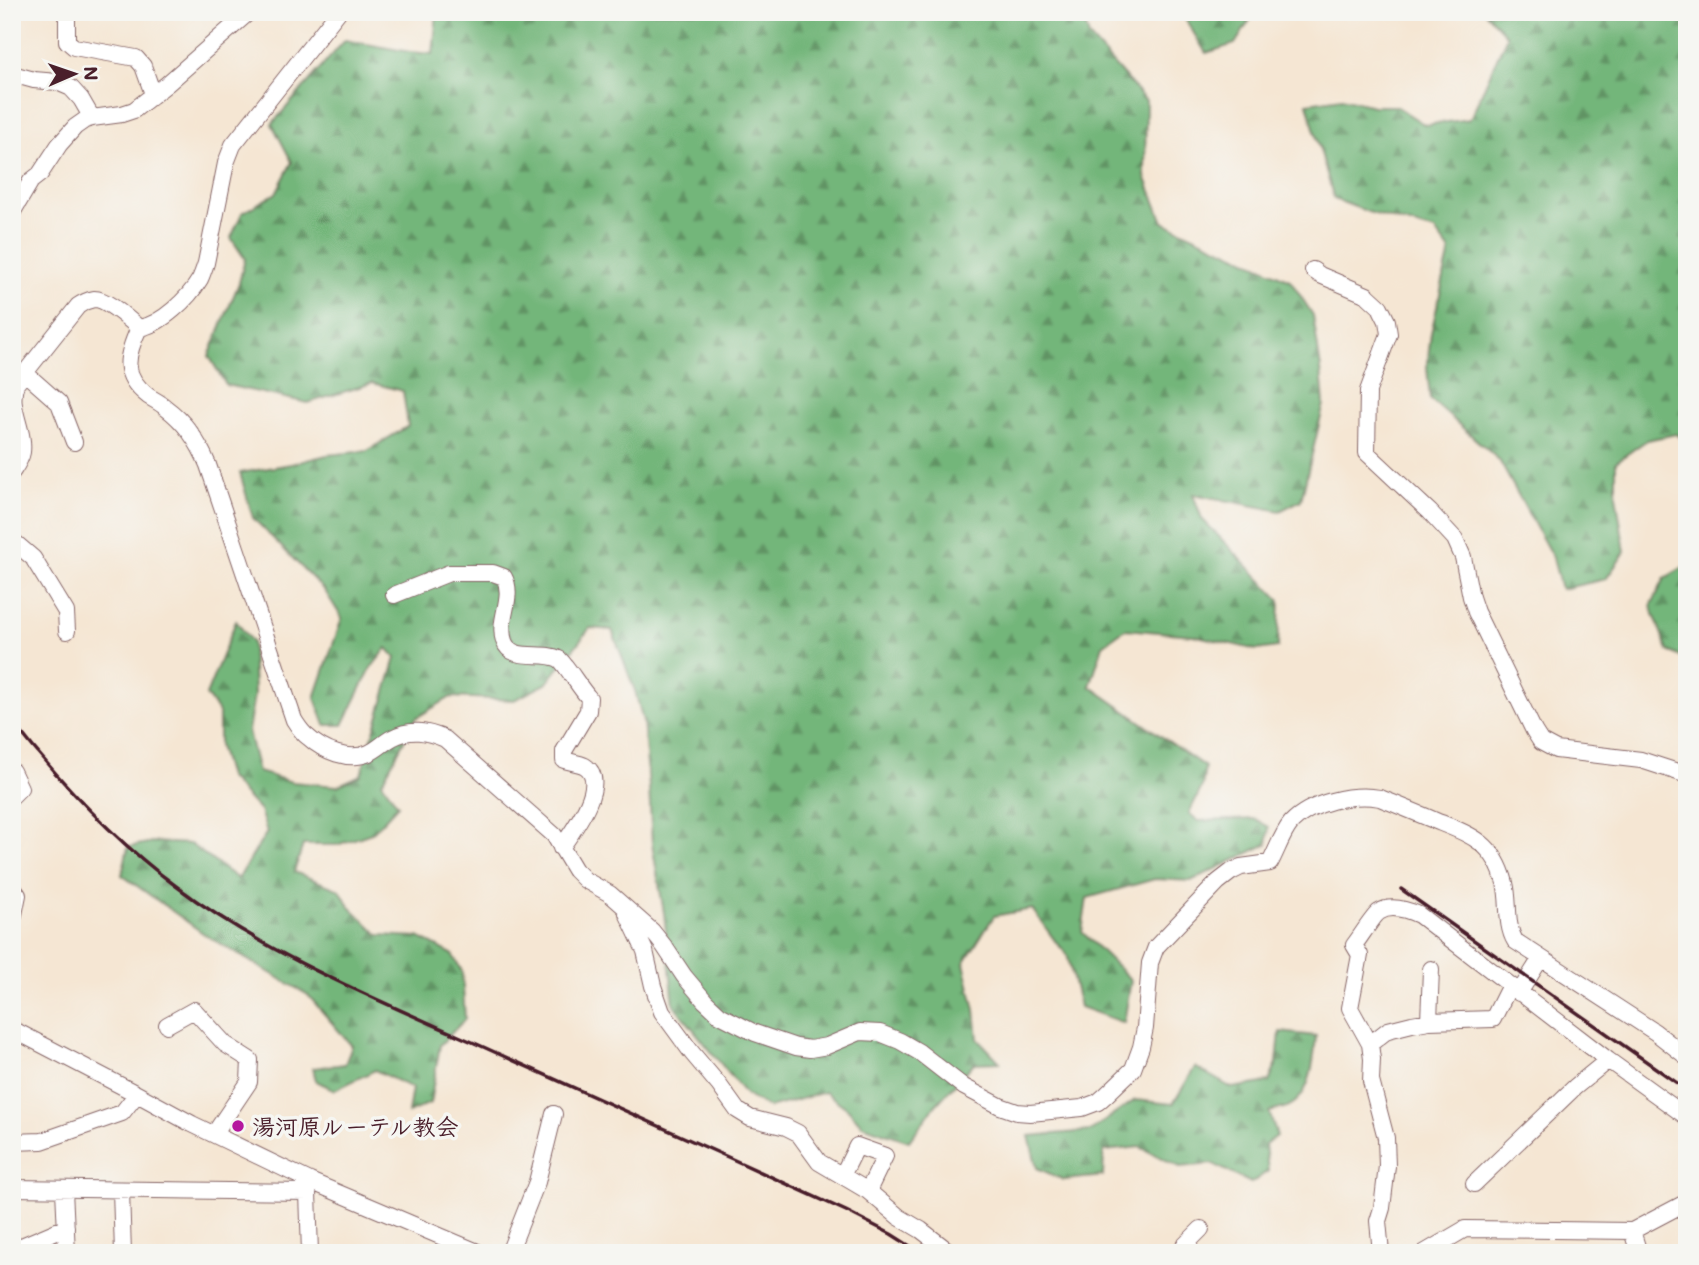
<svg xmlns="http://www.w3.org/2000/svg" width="1699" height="1265" font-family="Mali,'Klee One',sans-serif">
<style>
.forest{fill:url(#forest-firs);stroke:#5e6a52;stroke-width:2}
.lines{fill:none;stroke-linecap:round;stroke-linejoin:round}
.minor-casing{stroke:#866566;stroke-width:18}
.minor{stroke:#fff;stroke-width:16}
.rail{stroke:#4a1f2b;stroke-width:3.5}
.poi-dot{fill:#b5179e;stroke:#f6f6f2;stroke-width:2.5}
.labels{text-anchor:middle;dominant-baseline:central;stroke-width:7;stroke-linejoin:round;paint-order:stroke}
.poi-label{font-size:23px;font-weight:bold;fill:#4a1f2b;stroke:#f6f6f2;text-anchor:start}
</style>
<defs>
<pattern id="forest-firs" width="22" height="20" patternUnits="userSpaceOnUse" patternTransform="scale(1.75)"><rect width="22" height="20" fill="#73b67a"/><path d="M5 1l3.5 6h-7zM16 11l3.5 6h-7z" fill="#609364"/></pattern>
</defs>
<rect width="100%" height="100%" fill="#f6f6f2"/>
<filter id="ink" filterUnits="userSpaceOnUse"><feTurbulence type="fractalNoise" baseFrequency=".0143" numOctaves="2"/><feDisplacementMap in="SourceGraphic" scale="14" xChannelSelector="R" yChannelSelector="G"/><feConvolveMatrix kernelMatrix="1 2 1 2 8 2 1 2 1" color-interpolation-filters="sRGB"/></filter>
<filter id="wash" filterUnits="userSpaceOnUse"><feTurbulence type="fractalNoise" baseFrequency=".00686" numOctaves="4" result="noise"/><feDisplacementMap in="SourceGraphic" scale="28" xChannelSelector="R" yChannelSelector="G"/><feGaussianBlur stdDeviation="1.57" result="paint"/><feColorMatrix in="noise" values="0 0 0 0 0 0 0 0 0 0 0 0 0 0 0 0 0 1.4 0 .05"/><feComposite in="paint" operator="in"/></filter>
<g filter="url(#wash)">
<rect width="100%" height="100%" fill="#f5e6d3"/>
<path class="forest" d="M437,12h645l7,25 57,64 -1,75 18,46 127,58 23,35 8,54 3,35 -23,96 -21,11 -87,-17 9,25 78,81 -2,47 -21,3 -64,-15 -68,-6 -22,16 -13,41 115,81 -3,20 -13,26 9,8 57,-2 14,8 -2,17 -76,37 -36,-2 -68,19 -5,34 49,48 -7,43 -44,-16 -13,-53 -11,-12 -24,-33 -38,7 -30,47 11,47 3,29 22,23 -26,1 -39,43 -26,35 -47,-16 -14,-16 -23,-17 -56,16 -23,-13 -72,-90 -10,-92 -12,-69 -3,-57 -6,-66 -8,-30 -23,-61 -22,-2 -44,56 -32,16 -63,-3 -35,21 -34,64 16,23 -26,28 -35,12h-34l-9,27 46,18 10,17 29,28 39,2 34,17 10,17 3,48 -25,26 -10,58 -22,10 4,-25 -37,-18 -40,20 -19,-9 -3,-13 32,-4 7,-18 -44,-51 -101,-59 -85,-61 6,-28 24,-5 38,2 48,35 29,-47 -7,-21 -32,-34 -9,-31v-33l-13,-18 30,-74 16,21 2,53 -6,36 10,41 34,10 45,4 24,-11 35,-117 -9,-10 -16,20 -28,57h-18l-10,-27 27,-80 -17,-27 -72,-73 -13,-45 51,-9 36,-9 40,-4 41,-25 -5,-35 -31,-8 -64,20 -82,-18 -17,-29 30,-73 6,-24 -14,-21 11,-25 34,-20 16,-31 -20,-38 73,-84 65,12 23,2z
M1181,12h74l-20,32 -29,9z
M1485,12h202v428l-11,-6 -29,6 -31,22v33l9,57 -19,27 -45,10 -8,-31 -54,-98 -69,-61 -3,-32 4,-34 19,-82 -15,-20 -67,-19 -34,-13 -27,-96 35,-5 31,8h23l29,19 45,-6 37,-83z
M1687,565v95l-19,-9 -17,-45 14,-28z
M1280,1032l36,4c-2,22 -4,57 -25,69 -6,4 -16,5 -22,7l8,24 -12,9 3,26 -17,12 -38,-19 -33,3 -40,-20 -36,4 -1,25 -39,4 -27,-12 -8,-32 61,-5 45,-31 38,4 22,-37 37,21 37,-6 8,-19z"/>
</g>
<g filter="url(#ink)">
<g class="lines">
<g class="minor-casing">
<path id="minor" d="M67,12v29l7,6 62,11 7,8 10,28
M12,74l22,6 23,2 14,6 10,11 11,19
M12,213l19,-32 9,-7 19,-29 16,-18 10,-7 7,-2 30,-4 12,-4 33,-26 82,-72
M1313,270l7,5 47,20 13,12 7,14 2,13 -21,57 -1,62 63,59 25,27 8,18 8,40 5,15 58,119 7,11 15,8 85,10 46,15
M139,328c-13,28 -18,47 9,68 6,4 13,7 18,12 19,14 33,35 42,57l86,255c4,6 8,13 14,17 15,14 41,25 61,16 9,-4 15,-11 23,-15 18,-10 35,-7 53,1l109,96 21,35 10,10 25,14 42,37 12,15 20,30 21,25 15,14 35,18 41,14 14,2 17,-3 33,-14 20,1 20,8 19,11 45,35 36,19 17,6 13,1 52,-5 16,-6 8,-7 27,-26 8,-22 4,-19 5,-65 6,-16 62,-65 13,-10 10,-5 29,-4c7,-13 12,-29 21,-40 20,-21 61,-30 89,-25 18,7 37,15 56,23 35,14 58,21 69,62 5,19 0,41 10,58l140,91 32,25
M25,373l34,30 15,39
M12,472c4,-6 9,-13 10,-20 3,-23 -15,-45 -6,-68l62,-78c4,-3 11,-6 16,-7 14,0 35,21 45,29 22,-3 50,-30 61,-49 2,-4 4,-10 6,-16l20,-100 7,-18 105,-133
M12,540l21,18 33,54 1,19
M394,595l55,-22h44l11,4c11,20 -7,43 0,64 7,22 39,9 55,18 6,4 22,31 30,39l-1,13 -24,40v9c6,2 15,3 21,6 25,16 -13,66 -24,82
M12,771l8,17 -8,8
M12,887l6,8 -6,29
M627,913l18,38 8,35 9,26 30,41 27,32 18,25 13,8 36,9 12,6 21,29 49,29 31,26 22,13 30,23
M1519,993l22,-35
M1429,1021l2,-52
M167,1025l27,-15 31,34 25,16 -1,22 -35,52
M12,1029l125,65 55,30 118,57 170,72
M1370,1044l18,-14 24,-6 17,-3 64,-2 17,-34
M12,1142l30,-1 80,-28 15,-19
M842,1176l15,-30 28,10 -17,35
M1474,1184l101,-97 33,-27
M12,1188l296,4
M64,1190l3,63
M121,1190l2,63
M1632,1231l7,22
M12,1250l54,-23
M310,1253l-2,-61 2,-9
M509,1253l28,-71 17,-68
M1179,1253l5,-7 17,-17
M1381,1253l-3,-32 4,-13 5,-42 -1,-28 -15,-57 1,-22 -2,-15 -20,-36 10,-53 -6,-10c6,-7 19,-29 25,-33 12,-8 29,-2 40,3l189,145 79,57
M1424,1253l41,-24 167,2 55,-29"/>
</g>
<use href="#minor" class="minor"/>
<path class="rail" d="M12,721c48,61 102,119 164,165 91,69 200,113 303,159 123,55 245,110 367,166l45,23 30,19
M1401,889l286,201"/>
</g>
</g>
<circle class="poi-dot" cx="238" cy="1126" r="7"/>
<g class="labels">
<g class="poi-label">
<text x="252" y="1126">湯河原ルーテル教会</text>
</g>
</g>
<rect width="1699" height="1265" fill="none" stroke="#f6f6f2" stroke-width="42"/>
<g transform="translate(74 74) rotate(88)" stroke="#f6f6f2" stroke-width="5" paint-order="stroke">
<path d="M0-5L12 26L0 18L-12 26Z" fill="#4a1f2b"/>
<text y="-10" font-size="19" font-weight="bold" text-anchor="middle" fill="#4a1f2b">N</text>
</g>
</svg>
